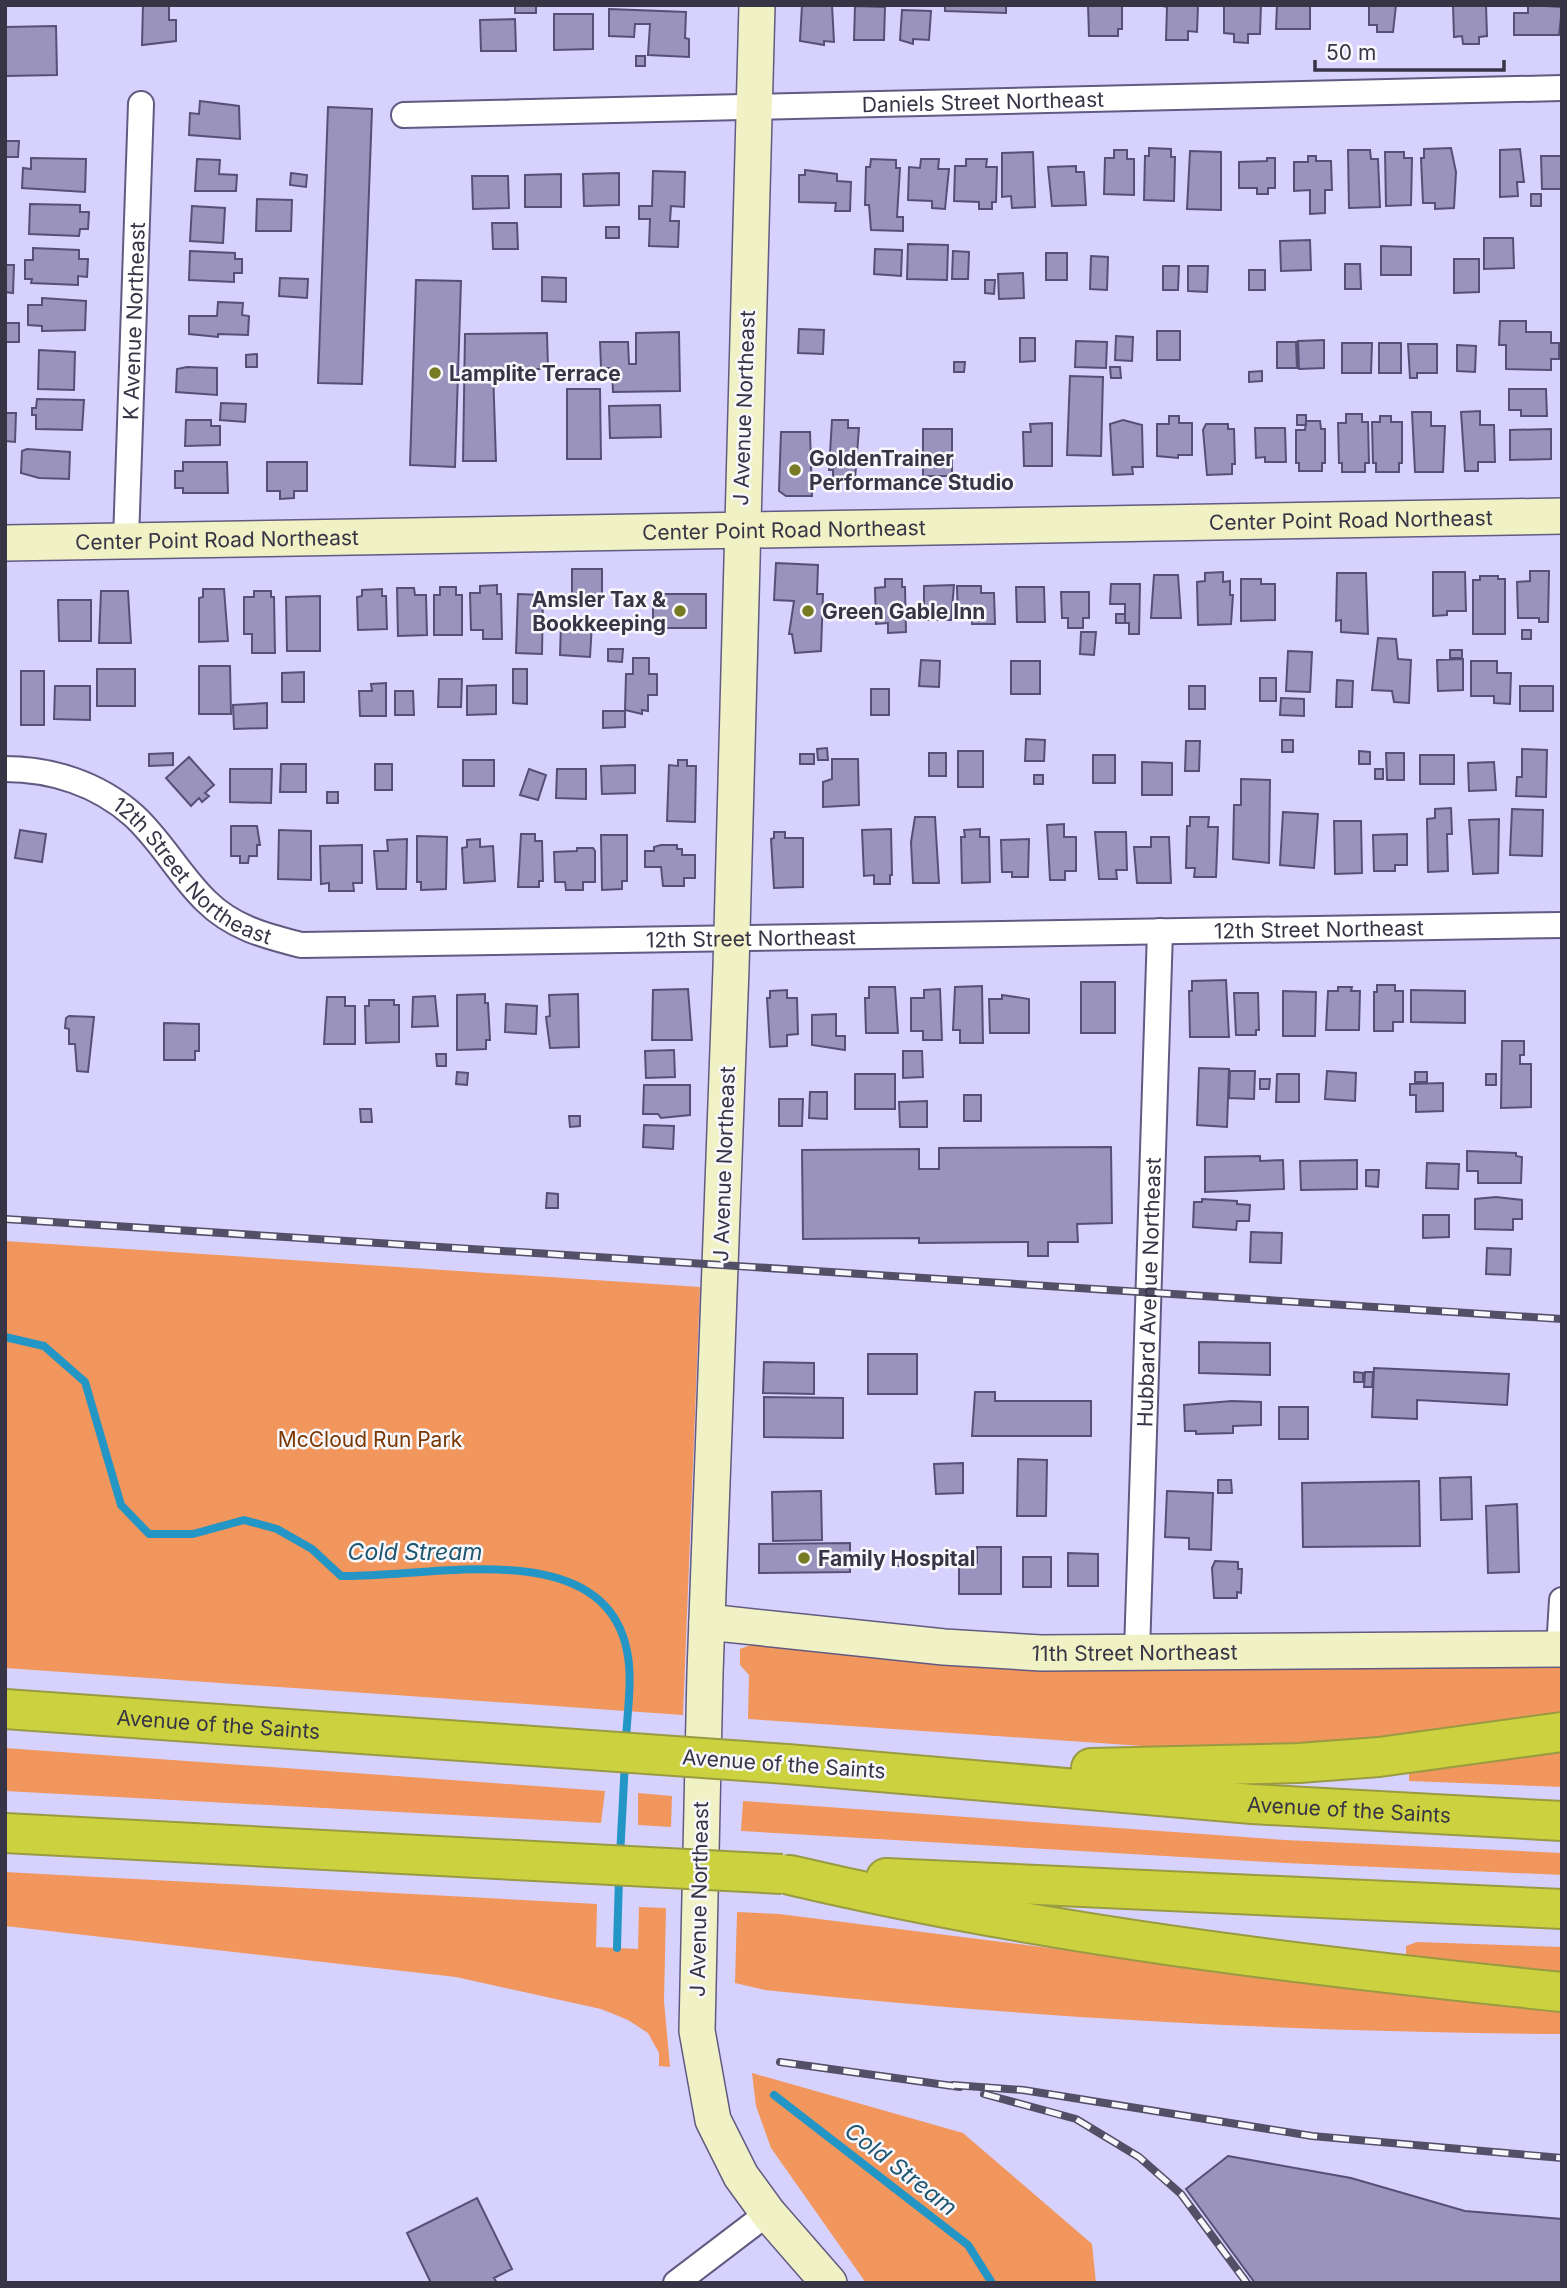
<svg xmlns="http://www.w3.org/2000/svg" width="1567" height="2288" font-family="Inter,sans-serif">
<style>
.green{fill:#f1965d}
.lines{fill:none;stroke-linecap:round;stroke-linejoin:round}
.stream{stroke:#2496c5;stroke-width:8}
.building{fill:#9993bd;stroke:#575076;stroke-width:2}
.street-casing{stroke:#615a81;stroke-width:28}
.secondary-casing{stroke:#615a81;stroke-width:38}
.highway-casing{stroke:#989b41;stroke-width:42}
.street{stroke:#fff;stroke-width:24}
.secondary{stroke:#f0f2c5;stroke-width:35}
.highway{stroke:#ccd23f;stroke-width:38}
.rail-casing{stroke:#534f66;stroke-width:8}
.rail{stroke:#f8f7fc;stroke-width:5;stroke-dasharray:16;stroke-linecap:butt}
.highway-bridge-casing{stroke:#989b41;stroke-width:42;stroke-linecap:butt}
.highway-bridge{stroke:#ccd23f;stroke-width:38}
.poi-dot{fill:#787b24;stroke:#f8f7fc;stroke-width:2.5}
.labels{text-anchor:middle;dominant-baseline:central;stroke-width:5;stroke-linejoin:round;paint-order:stroke}
.street-label{font-size:21px;fill:#373446;stroke:#f8f7fc}
.poi-label{font-size:21px;font-weight:bold;fill:#373446;stroke:#f8f7fc;text-anchor:start}
.park-label{font-size:21px;fill:#793803;stroke:#f8f7fc}
.water-label{font-size:23px;font-style:italic;fill:#1e566f;stroke:#f8f7fc}
</style>
<rect width="100%" height="100%" fill="#d7d1fe"/>
<path class="green" d="M5,1241l695,46 -17,428 -678,-47z
M753,1644l809,17v52l-218,32 -173,3 -423,-29 1,-44 -9,-10v-16z
M1562,1746v41l-153,-6v-11z
M5,1748l600,43 -4,32 -596,-32z
M638,1793l34,3 -1,31 -33,-2z
M743,1801l542,39 277,13v22l-277,-12 -544,-32z
M5,1872l592,32 -1,43 42,2 1,-42 27,1 -2,93 6,66 -11,-1v-13l-11,-20 -20,-13 -27,-11 -145,-32 -451,-51z
M737,1912l42,2 335,42 448,50v28c-267,-2 -532,-16 -797,-44l-30,-7z
M1417,1942l145,5v30l-156,-20v-11z
M752,2073l211,60 129,111 4,39h-230l-95,-135 -15,-42z"/>
<g class="lines">
<path class="stream" d="M5,1337l39,9 41,36 36,123 28,29h44l51,-14 33,9 35,20 29,27c84,3 263,-44 286,75 6,28 0,61 -1,90
M620,1856l5,-95
M617,1948l2,-72
M774,2095l194,150 24,38"/>
</g>
<path class="building" d="M143,5h26v15h7v21l-34,4z
M515,5h21v8h-21z
M802,5h30l2,37 -10,-1v4l-24,-4z
M945,5h61v8l-61,-2z
M1088,5h34v24h-4v7h-29z
M1159,5h39l-1,27 -9,-1v9h-22l1,-33z
M1224,5h37l-1,29h-12v9l-14,-1v-8l-10,-1z
M1277,5h33v24h-34z
M1369,5h27l-3,27h-16v-7h-8z
M1453,5h33l1,31 -8,1v7h-16l-1,-8 -8,1z
M1528,5l34,2 -3,28h-45v-22h14z
M855,6l30,1 -1,33h-30z
M609,9l77,3 -1,26 4,1v18l-41,-2 2,-31h-15l-1,13 -25,-1z
M902,10l29,1 -2,29 -16,-1v5l-13,-4z
M554,14h39v35l-39,1z
M515,19l1,32h-35l-1,-31z
M56,26l1,49 -52,1v-49z
M636,56h9v10h-9z
M200,101l39,5 1,33 -51,-4 1,-22 9,1z
M328,107l44,2 -10,275 -44,-1z
M5,141h14l-1,16h-13z
M1149,148l22,1v8h4l-1,44 -30,-1 1,-44h4z
M1451,148l5,24 -2,36 -19,1v-6h-12l-2,-45h3v-9z
M1520,149l4,33h-7l1,14 -18,1v-47z
M1114,150h13v9h7v36l-30,-1 1,-36h9z
M1348,150h22l1,9h7l2,48 -31,1z
M1190,151l31,1v58l-34,-1z
M1033,152l2,55 -23,1 -1,-12 -9,1v-44z
M1385,152h19v6h8l-1,47 -25,1z
M1308,156h8v5h15l1,29h-7v23l-15,1v-24l-16,1v-29h14z
M1541,156h21v33h-20z
M31,158l55,1 -1,33 -63,-4 1,-20 8,1z
M1267,158h8v30h-7v6h-11v-6h-18v-26l28,-1z
M197,159l23,1 -1,14 18,1 -1,16h-41z
M871,159l25,1v8h4l-3,49h6v14l-32,-1 -2,-25h-4l1,-38h4z
M921,159h18l-1,10h11l-4,40 -13,-1v-7l-24,-1 1,-33 11,1z
M966,159h21l-1,8h11l-1,35h-4v7h-13v-7l-25,-1 1,-35h11z
M1076,166v6h8l2,33 -34,1 -4,-39z
M805,170l32,4v7l14,1 -1,29h-15l1,-8 -37,-1v-27h6z
M653,171l32,1 -1,35 -13,-1 -1,15h9l-1,26 -29,-1 1,-27h-11v-13h13z
M291,173l16,2 -1,12 -16,-2z
M619,173v32l-35,1 -1,-32z
M561,174v33h-36v-32z
M472,176h36l1,32 -36,1z
M1531,194h10v12h-10z
M257,199l35,1 -1,31h-35z
M30,204l50,1v7h9l-1,17h-8l-1,7 -50,-2z
M192,206l33,2 -2,35 -33,-2z
M492,223h25l1,26h-25z
M606,227h13v11h-13z
M1484,238h29l1,30 -30,1z
M1310,240l1,30 -30,1 -1,-30z
M908,244l40,1 -1,35 -40,-1z
M1381,246l30,1v28h-30z
M33,248l46,2v9h9l-1,18 -9,-1v9l-47,-2 1,-4h-7v-19h8z
M875,249l27,1 -1,26 -27,-2z
M190,251l45,2v6h7v14h-8v9l-45,-2z
M953,251l16,1 -1,27h-16z
M1046,253h21v27h-21z
M1091,256l17,1 -1,33 -17,-1z
M1454,259h25v33l-25,1z
M1345,264h15l1,25h-16z
M5,265h9l-1,28 -8,-1z
M1163,266h16l-1,24h-15z
M1188,266h20l-1,26 -19,-1z
M1249,270h16v20h-16z
M1023,273l1,25 -25,1 -1,-25z
M542,277l24,1v24l-24,-1z
M280,278l28,1 -1,19 -28,-2z
M416,280l45,1 -6,186 -45,-2z
M985,280h10l-1,14 -9,-1z
M42,298l44,3 -1,29 -43,1v-5l-14,-1v-20h14z
M218,302l25,1 -1,12 7,1 -1,19 -30,-1v3l-29,-3v-18h28z
M1500,321h26v11h25v11h8v16h-8v11l-45,-1v-24h-7z
M5,323h14v19h-14z
M799,329l25,1 -1,24 -25,-1z
M1157,331h23v29h-23z
M679,332l1,59 -67,1 -1,-24h-11l-1,-26h28l1,22h7v-31z
M547,333l1,36h-55l3,92h-33l2,-127z
M1116,336l17,1 -1,24 -17,-1z
M1020,338h15v23l-15,1z
M1324,340v28l-25,1 -1,-28z
M1076,341l31,1 -1,26 -31,-1z
M1277,342h19l1,26h-20z
M1342,343h30l-1,30h-29z
M1379,343h22v30h-22z
M1408,344h29v29h-20v5h-7z
M1457,345l19,1 -1,26 -18,-1z
M39,350l36,2 -1,38 -36,-1z
M257,354v13h-11v-12z
M954,362h11l-1,10h-10z
M187,367l30,1v27l-41,-3 1,-23z
M1110,367h10l1,11h-10z
M1262,371v10l-13,1v-10z
M1070,376l33,1 -2,79 -34,-1z
M567,389h33l1,70h-34z
M1509,389h37l1,27h-26v-6h-12z
M37,399l47,1 -2,30 -46,-1v-14h-4v-7h4z
M221,403l25,1 -1,18 -25,-2z
M660,405l1,32 -51,1 -1,-32z
M1480,411v14h14l1,37h-17v9h-13l-4,-59z
M1412,412h19v14h14l-2,46h-28z
M5,413h11l-1,29 -10,-1z
M1346,414h16v8h6l1,41h-4v9h-23v-9h-3l-1,-40h8z
M1297,415h9v10h-9z
M1169,416h10v7h13v32h-14v3l-21,-2v-32h12z
M1380,416h11v6h11v41h-3v9h-23v-9h-3l-1,-41h8z
M186,420h25v6h9v19l-35,1z
M832,420h16v8h11l-4,51 -22,-1v-8h-4z
M1123,420l19,5 1,42h-11l1,7 -20,1 -3,-51z
M1306,421h14l1,8h4v34h-3v8h-23v-8h-3v-33h9z
M1052,423v43h-28l-1,-34h8l-1,-8z
M1206,424h22v5h6l1,35h-3v10l-25,1 -4,-45z
M1255,428h30l1,34h-21v-5l-9,1z
M923,429h29v47h-29z
M1551,429v30l-41,1v-30z
M781,432h29l2,64h-26l-7,-5z
M27,449l43,3 -1,27 -30,-1 -18,-5 1,-22z
M183,462h44l1,31h-45v-5h-8v-17h8z
M267,462h40v29h-13v7l-14,1v-8h-13z
M776,563l42,2 -1,29h6l-2,57 -26,2 -3,-19h-3l5,-33 -20,-1z
M572,569h30v33h-30z
M1530,571h19l-1,51h-9v-4h-21l-1,-36 13,-1z
M1223,572v10l7,-1v14h3l-2,29 -33,1 -1,-43 8,-1v-8z
M1433,572h32l1,39h-19v4l-14,1z
M1337,573h29l2,61 -27,-2v-12l-5,1z
M1154,575h24l3,43h-30z
M1480,576h18v3h7v55h-32v-54h7z
M885,579h17v8h3l1,45 -18,1v-10l-12,1 -1,-36 10,-1z
M1241,579h20v5h14v36l-34,1z
M1111,584h29l-1,50h-10v-11h-4v-19h-15z
M497,585v9h4l1,45h-19v-9h-12l-1,-37h10v-7z
M954,585l-3,35h-27v-34z
M957,586h24v7h13l1,31h-23v-4h-14z
M440,587h16v8h6v40h-28v-40h6z
M1016,587h28l1,35h-28z
M397,588h17l1,7h11l1,40 -29,1z
M203,589h21l4,52 -29,1v-44l4,-1z
M382,589v7h4l1,33 -29,1 -1,-33 5,-1v-6z
M101,591h27l3,52h-32z
M254,591h17v6h3l1,56h-23v-19h-8v-37h10z
M1061,592h28v26h-6v10h-15v-10h-6z
M518,594l25,1 -1,59 -26,-1z
M653,594h53v34h-53z
M320,596v55h-33l-1,-54z
M58,600h33v41h-32z
M1116,614h9v9h-9z
M561,623l31,1 -2,33 -30,-2z
M1522,630h9v9h-9z
M1081,632h15l-2,23 -14,-1z
M1378,638l18,1 2,20 13,1 -2,43 -15,-1 -2,-11 -20,-1z
M608,649h15l-1,13 -14,-1z
M1450,650h12v8h-12z
M1288,651l24,1 -2,40 -24,-1z
M633,658h16v16h8v21h-9v16l-6,-1v4l-17,-4 1,-36h7z
M1463,659v31l-25,1 -1,-31z
M921,660l19,1 -1,26 -20,-1z
M1011,661h29v33h-29z
M1471,661h26v12h14l-1,31 -16,-1v-7h-23z
M199,666h31l1,48h-32z
M97,669h38v37h-38z
M513,669h14v35l-14,-1z
M21,671h23v54h-23z
M304,672v30h-22v-29z
M1260,678h16v23h-16z
M439,679h23l-1,28h-23z
M1337,680l16,1 -1,26h-16z
M386,683v33h-26l-1,-25h13l-1,-7z
M496,685v29l-29,1v-29z
M55,686h35v34l-36,-1z
M1189,686h16v23h-16z
M1520,686h33v25h-33z
M871,689h18v26h-18z
M395,691h18l1,24h-19z
M1281,698l23,1v17l-24,-1z
M267,703v25l-33,1 -1,-24z
M603,711h22v16l-22,1z
M1026,739l19,1 -1,21h-19z
M1282,740h11v12h-11z
M1186,741h14l-1,30h-14z
M827,748l1,12h-10l-1,-11z
M1522,749l25,1 -1,47 -30,-1 1,-19h5z
M958,751h25v36h-25z
M1359,751l11,1v12h-11z
M173,753v12l-24,1v-12z
M929,753h17v23h-17z
M1386,753h18v27h-17z
M800,754h14v10h-14z
M1093,755h22v28h-22z
M1420,755h34v29h-34z
M189,757l25,28 -9,8 4,3 -7,6 -3,-4 -8,8 -25,-28z
M832,759h26l1,46 -36,2v-25l9,-3z
M463,760h31v26h-31z
M678,760h9v6h9l-1,56 -28,-1 2,-56 9,1z
M1142,762l30,1v32h-30z
M1494,762l2,28 -27,1 -1,-28z
M281,764h25v28h-26z
M375,764h17v26h-17z
M635,765v28l-33,1 -1,-28z
M230,769h42l-1,34 -41,-1z
M529,769l17,6 -8,25 -18,-5z
M557,769h29v30l-30,-1z
M1375,769h8v10h-8z
M1034,775h9v9h-9z
M1241,779l29,1 -1,83 -36,-4 1,-54h7z
M327,792h11v11h-11z
M1451,808l1,26h-5l1,37 -20,1 -1,-53 8,-1v-9z
M1512,809l31,1 -1,46 -32,-1z
M1283,812l35,2 -4,54 -34,-3z
M915,817h20l4,66h-26l-2,-41z
M1190,817h19l-1,10h10l-2,50h-22l1,-9h-9l1,-42h3z
M1499,819l-1,54 -25,1 -4,-54z
M1334,821h27l1,52 -27,1z
M1064,824v13h12v34h-11v9h-15l-3,-55z
M231,826h26l3,19h-3v11h-8l-1,7h-8v-7h-9z
M891,829l1,46h-2v9h-16v-9l-10,1 -2,-46z
M980,829v8h9l1,45 -28,1 -1,-46h4l-1,-7z
M20,830l26,4 -4,28 -27,-4z
M279,830l32,1v49l-33,-1z
M774,832h11v6h18v49l-29,1 -3,-49 3,-1z
M1095,832h31l1,38h-11l1,9h-18z
M521,834h14v7h7l1,40h-4v6h-21z
M1407,834v31h-12v6h-21l-1,-36z
M601,835h26v46h-5v8l-20,1z
M417,836l30,1 -1,52 -25,1v-8h-4z
M1151,837h18l2,46h-34l-3,-36h17z
M407,839l-1,50h-29l-3,-38h14l-1,-11z
M480,839v8l13,-1 2,35 -31,2 -2,-35 5,-1v-7z
M1029,839l-1,38h-16v-5h-10l-1,-32z
M362,845v38h-9l1,8h-25v-8l-8,1 -1,-38z
M661,845h16v4h5v6h13v23h-11v8h-21l-2,-19h-16v-16h9v-4z
M577,848h16l2,3v31h-12v8h-17l-1,-8h-10l-1,-30 23,-1z
M1226,980l3,57h-39l-1,-46h3v-10z
M1081,982h34v51h-34z
M1377,985h18v6h8v31h-10v9h-19v-39h3z
M982,986l1,57h-23v-13h-7l2,-43z
M869,987h26l3,46h-32l-1,-35h4z
M1338,987h14l-1,4h9l-1,39h-33l2,-39h10z
M688,989l4,51h-40l1,-50z
M940,989l2,51h-19v-9h-12v-33h13v-8z
M787,990v8h10l1,36 -11,1v11l-17,1 -3,-49h3v-7z
M1411,990l54,1v32l-54,-1z
M1283,991l33,1 -1,44h-32z
M1234,993h24l1,37h-3v5h-20z
M485,994v9h3l2,37h-4v9l-29,1v-55z
M578,994l1,53 -29,1 -4,-31 4,-1 -1,-21z
M1002,995l27,4v34h-39l-1,-34h13z
M435,996l3,30 -26,1 1,-30z
M327,997h18v9h10v38h-31z
M369,1000h25v5h5v37l-33,1 -1,-37h4z
M506,1004l31,2 -1,28 -31,-2z
M836,1014v22h9v14l-33,-5v-30z
M69,1016l25,1 -6,55 -11,-1 -2,-27h-6v-15l-4,-1 1,-10z
M164,1023l35,1v27h-4v9h-31z
M1502,1041h22v14h-4v9h11v43l-30,1z
M674,1050l1,27 -29,1 -1,-27z
M903,1051h19l1,26 -20,1z
M436,1054h10v12h-9z
M1199,1068l30,1 -2,58 -30,-2z
M1230,1071h25l-1,28 -25,-1z
M1327,1071l29,2 -1,28 -30,-2z
M457,1072l11,1 -1,12 -11,-1z
M1415,1072h12v10h-12z
M855,1074h40v35h-40z
M1277,1074h22v28h-23z
M1486,1074h10v11h-10z
M1260,1079h10l-1,10h-9z
M1443,1083v28l-27,1v-17h-6v-11z
M644,1085h46v30l-29,3 -3,-4h-15z
M810,1092h17v27l-18,-1z
M964,1095h17v26h-17z
M779,1099h24l-1,27h-23z
M927,1101v26h-27l-1,-25z
M360,1109h11l1,13h-11z
M569,1116h11v10l-10,1z
M644,1125l30,1 -1,23 -30,-2z
M1111,1147l1,76 -35,1 1,18h-30v14h-20v-14l-109,1v-5l-116,1 -1,-89 117,-1v20h20v-21z
M1467,1151l49,2v3l6,1 -1,26h-43v-12h-11z
M1260,1156v5l23,-1 1,29 -79,3v-35z
M1357,1160v29l-56,1 -1,-29z
M1427,1163l32,1 -1,25 -32,-1z
M1366,1170h13l-1,17 -12,-1z
M547,1193l11,1v14h-12z
M1496,1197l26,3v19h-9v11l-38,-1v-30z
M1202,1199l35,2v3l13,1 -1,16h-12l-1,9 -43,-3 1,-25h8z
M1423,1215h26v22l-26,1z
M1251,1232l31,1 -1,30 -31,-1z
M1487,1248l24,1 -1,26 -24,-1z
M1199,1342l71,1v32l-71,-2z
M868,1354h49v40h-49z
M764,1362l50,1v31l-51,-1z
M1374,1368l135,6 -2,31 -90,-5v19l-45,-2z
M1354,1372l9,1v9h-9z
M1365,1372h8l-1,15h-8z
M975,1392h20v9h96v35h-119z
M764,1397l79,1v40l-79,-1z
M1232,1401l29,1v23l-28,1v7l-37,1v-3h-11l-1,-26z
M1279,1407h29v32h-29z
M1018,1459l29,1 -1,56h-29z
M963,1463v30l-27,1 -2,-30z
M1471,1477l1,42 -31,1 -1,-42z
M1218,1480h13l1,13h-14z
M1419,1481l1,65 -117,1 -1,-64z
M821,1491l1,49 -49,1 -1,-49z
M1167,1491l46,2 -2,57 -22,-1v-11l-24,-1z
M1517,1504l2,68 -31,1 -2,-67z
M850,1543v29l-91,1v-29z
M977,1547h24v47h-42v-31h18z
M1068,1553l30,1v32h-30z
M894,1556h10v10h-10z
M1023,1557h28v30h-28z
M1215,1561l23,1v7h4l-1,24 -4,-1v6h-23l-2,-30z
M1228,2156l123,22 114,33 97,8v64h-307l-69,-94z
M477,2198l35,71 -18,9 3,5h-66l-24,-50z"/>
<g class="lines">
<g class="street-casing">
<g id="street">
<path id="s1" d="M404,115l1158,-27"/>
<path id="s2" d="M126,540l15,-436"/>
<path id="s3" d="M5,769c47,0 93,15 128,46 28,25 46,60 73,86 27,27 60,35 95,44l1261,-20"/>
<path d="M1559,1649l3,-49"/>
<path id="s4" d="M1137,1652l23,-721"/>
<path d="M676,2283l92,-70"/>
</g>
</g>
<g class="secondary-casing">
<g id="secondary">
<path d="M757,5l-26,963 -26,705 -8,358 16,89 28,56 27,37 61,70"/>
<path id="s5" d="M5,543l1557,-27"/>
<path id="s6" d="M707,1622l237,25 97,6 521,-4"/>
</g>
</g>
<g class="highway-casing">
<g id="highway">
<path id="s7" d="M5,1709l514,36"/>
<path id="s8" d="M787,1764l465,40 310,17"/>
<path d="M1091,1768l208,-5 80,-6 183,-25"/>
<path d="M5,1833l510,27"/>
<path d="M790,1875c255,60 511,90 772,117"/>
<path d="M886,1878l676,31"/>
</g>
</g>
<use href="#street" class="street"/>
<use href="#secondary" class="secondary"/>
<use href="#highway" class="highway"/>
<g class="rail-casing">
<path id="rail" d="M5,1219l1557,100
M780,2062l180,25
M953,2085l70,5 289,46 250,22
M984,2094l92,25 63,38 42,37 66,89"/>
</g>
<use href="#rail" class="rail"/>
<g class="highway-bridge-casing">
<path id="highway-bridge" d="M519,1745l268,19
M515,1860l267,14"/>
</g>
<use href="#highway-bridge" class="highway-bridge"/>
</g>
<g class="poi-dot">
<circle cx="435" cy="373" r="7"/>
<circle cx="795" cy="470" r="7"/>
<circle cx="680" cy="611" r="7"/>
<circle cx="808" cy="611" r="7"/>
<circle cx="804" cy="1558" r="7"/>
</g>
<g class="labels">
<g class="street-label">
<text stroke="none"><textPath href="#s1" startOffset="579">Daniels Street Northeast</textPath></text>
<text stroke="none"><textPath href="#s2" startOffset="219">K Avenue Northeast</textPath></text>
<text transform="translate(744 408) rotate(-88)">J Avenue Northeast</text>
<text stroke="none"><textPath href="#s5" startOffset="1346">Center Point Road Northeast</textPath></text>
<text stroke="none"><textPath href="#s5" startOffset="779">Center Point Road Northeast</textPath></text>
<text stroke="none"><textPath href="#s5" startOffset="212">Center Point Road Northeast</textPath></text>
<text stroke="none"><textPath href="#s3" startOffset="222">12th Street Northeast</textPath></text>
<text stroke="none"><textPath href="#s3" startOffset="1376">12th Street Northeast</textPath></text>
<text stroke="none"><textPath href="#s3" startOffset="808">12th Street Northeast</textPath></text>
<text transform="translate(724 1164) rotate(-88)">J Avenue Northeast</text>
<text stroke="none"><textPath href="#s4" startOffset="360">Hubbard Avenue Northeast</textPath></text>
<text stroke="none"><textPath href="#s6" startOffset="429">11th Street Northeast</textPath></text>
<text stroke="none"><textPath href="#s7" startOffset="214">Avenue of the Saints</textPath></text>
<text transform="translate(784 1764) rotate(4)">Avenue of the Saints</text>
<text stroke="none"><textPath href="#s8" startOffset="564">Avenue of the Saints</textPath></text>
<text transform="translate(699 1899) rotate(-89)">J Avenue Northeast</text>
</g>
<g class="poi-label">
<text x="449" y="373">Lamplite Terrace</text>
<text x="809" y="458">GoldenTrainer<tspan x="809" dy="24">Performance Studio</tspan></text>
<text x="666" y="599" text-anchor="end">Amsler Tax &amp;<tspan x="666" dy="24">Bookkeeping</tspan></text>
<text x="822" y="611">Green Gable Inn</text>
<text x="818" y="1558">Family Hospital</text>
</g>
<g class="park-label">
<text x="370" y="1439">McCloud Run Park</text>
</g>
<g class="water-label">
<text x="415" y="1552">Cold Stream</text>
<text transform="translate(901 2169) rotate(38)">Cold Stream</text>
</g>
</g>
<rect width="1567" height="2288" fill="none" stroke="#373446" stroke-width="14"/>
<path d="M1315 60v10h189v-10" fill="none" stroke="#373446" stroke-width="3.5"/>
<text x="1326" y="60" font-size="21" fill="#373446" stroke="#f8f7fc" stroke-width="5" paint-order="stroke">50 m</text>
</svg>
